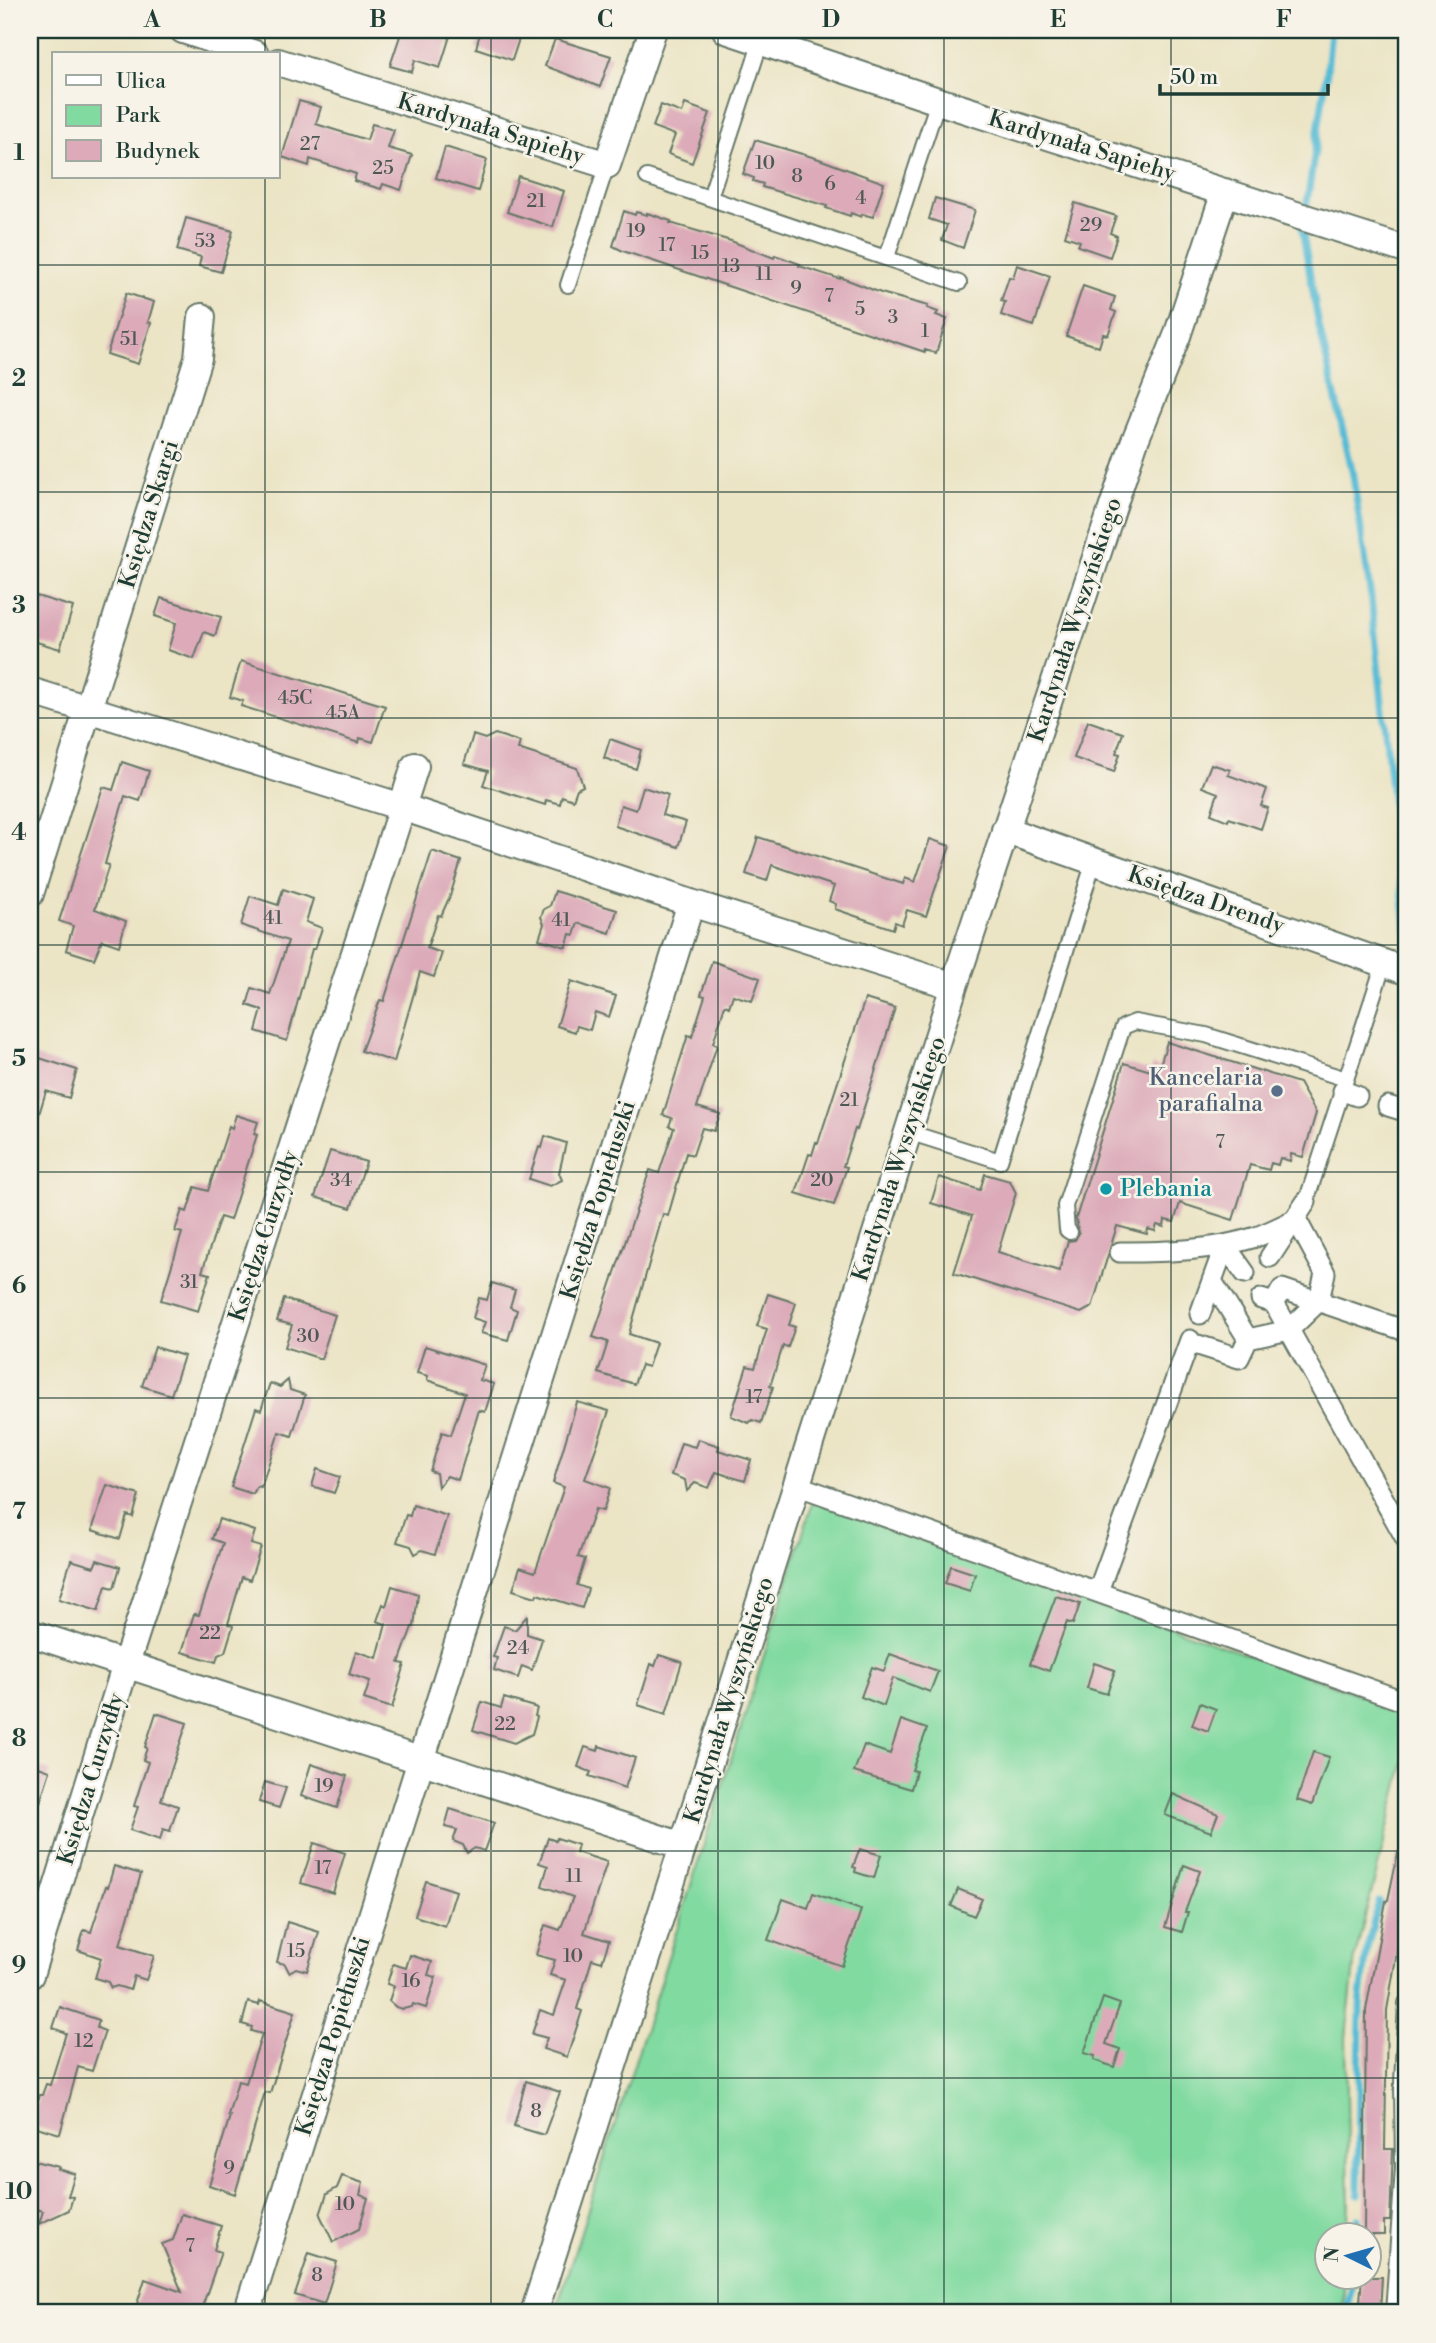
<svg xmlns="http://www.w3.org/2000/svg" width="1436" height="2343" font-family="'Libre Bodoni',serif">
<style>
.green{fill:#81daa0;stroke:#508c6a;stroke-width:2}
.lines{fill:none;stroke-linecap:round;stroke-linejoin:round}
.stream{stroke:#57bbd5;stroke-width:7}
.building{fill:#dcaab9}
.service-casing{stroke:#667767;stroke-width:18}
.pedestrian-casing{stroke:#667767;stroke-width:23}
.minor-casing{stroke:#667767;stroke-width:30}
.service{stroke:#fff;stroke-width:14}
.pedestrian{stroke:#fff;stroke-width:19}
.minor{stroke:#fff;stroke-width:26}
.grid{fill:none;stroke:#1f3d34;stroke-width:2;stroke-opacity:0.55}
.service-dot{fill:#5c6f8a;stroke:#f7f3e8;stroke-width:2.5}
.culture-dot{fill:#0f9aa8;stroke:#f7f3e8;stroke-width:2.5}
.labels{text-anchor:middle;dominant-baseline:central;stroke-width:5;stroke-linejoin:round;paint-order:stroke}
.number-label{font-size:19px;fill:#4e5855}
.street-label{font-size:23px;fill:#1f3d34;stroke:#f7f3e8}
.service-label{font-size:23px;fill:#4e5e75;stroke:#f7f3e8;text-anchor:end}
.culture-label{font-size:23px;fill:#0d838f;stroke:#f7f3e8;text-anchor:start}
.neatline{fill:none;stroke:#1f3d34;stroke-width:2.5}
.grid-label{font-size:23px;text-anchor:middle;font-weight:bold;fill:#1f3d34}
</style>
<rect width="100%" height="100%" fill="#f7f3e8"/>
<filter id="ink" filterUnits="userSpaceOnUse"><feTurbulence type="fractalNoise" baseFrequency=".0143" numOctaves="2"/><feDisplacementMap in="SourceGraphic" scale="14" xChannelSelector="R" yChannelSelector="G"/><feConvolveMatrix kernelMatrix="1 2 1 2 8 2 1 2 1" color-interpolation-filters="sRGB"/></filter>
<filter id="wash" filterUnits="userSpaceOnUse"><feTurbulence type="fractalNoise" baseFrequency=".00686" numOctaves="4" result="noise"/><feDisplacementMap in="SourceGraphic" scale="28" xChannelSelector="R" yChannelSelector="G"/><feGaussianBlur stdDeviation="1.57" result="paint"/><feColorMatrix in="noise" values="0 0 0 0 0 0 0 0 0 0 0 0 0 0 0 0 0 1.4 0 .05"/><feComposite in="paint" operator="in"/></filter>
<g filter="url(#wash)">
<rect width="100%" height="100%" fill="#ebe4c5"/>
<path class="green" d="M813,1501l593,210v45l-51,201 -9,81 3,165 -2,31h-19v42l17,1 -2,25 -6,11h-782z"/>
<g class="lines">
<path class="stream" d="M1306,209l21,-137 4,-42
M1302,229l17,97 33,144 19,127 35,331
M1358,2195l2,-189 7,-58 12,-47
M1358,2234v-15
M1345,2313l10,-37"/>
</g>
<g id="blocks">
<path class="building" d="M402,30h39l-1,3 10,3 -10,32 -25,-8 -3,12 -22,-6z
M481,30h41l-10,30 -36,-12z
M555,39l56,17 -11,31 -55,-21z
M299,101l22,6 -5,17 51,16 5,-16 22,6 -6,18 24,7 -11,35 -18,-6 -2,5 -27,-8 2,-7 -46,-15 -1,7 -27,-9z
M685,104l25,9 -18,50 -24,-9 7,-19 -22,-8 8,-22 21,8z
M755,140l64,19 65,24 -11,34 -11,-3 -1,3 -10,-4 -1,3 -24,-8 1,-2 -65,-19 1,-3 -10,-3 1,-3 -11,-4z
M445,147l42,13 -9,31 -42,-13z
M518,176l46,15 -11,36 -46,-15z
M935,198l40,12 -12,38 -21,-8 5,-15 -18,-6z
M1075,203l41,13 -6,17 7,3 -7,21 -32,-11 2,-5 -15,-5z
M624,211l11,4 1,-3 11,3v-2l24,8 -1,2 61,18 43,17 1,-3 25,9 -1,2 41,13v-2l41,16 47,13 -1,2 11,4 -2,3 11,4 -11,34 -11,-3v2l-302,-101 -10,-5z
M186,218l47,13 -12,41 -22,-6 2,-9 -24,-7z
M1017,265l33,11 -16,50 -33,-11 4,-13 -4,-1 8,-24 4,1z
M1083,286l32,11 -4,13 5,2 -8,23 -5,-1 -4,13 -33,-11z
M126,293l28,9 -6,20 3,1 -13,41 -31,-10z
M30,594l43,13 -13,42 -30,-9z
M161,598l60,19 -6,19 -11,-4 -10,27 -26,-9 8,-27 -21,-7z
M241,661l144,45 -12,36 -13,-4 -1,5 -118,-37 2,-5 -13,-4z
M1088,721l35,12 -7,20 4,1 -6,18 -40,-14z
M495,734l25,8 -2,7 59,19 6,18 -6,3 -4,11 -11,-4 -2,8 -14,-4 -1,5 -62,-20 5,-14 -24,-7 9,-29 12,4z
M610,739l31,11 -5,19 -32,-11z
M122,762l27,9 -9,30 -15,-5 -12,39 -8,29 4,1 -14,44 31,12 -7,25 -17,-6 -8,19 -28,-9 7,-24 -14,-5 44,-134 10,3z
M1211,764l19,6 -2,5 39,14 -6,17 7,2 -7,21 -32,-11 -1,3 -17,-7 7,-21 -16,-6z
M643,787l25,8 -6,20 24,7 -8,25 -63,-21 6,-21 15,5z
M758,837l145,47 2,-6 10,4 15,-43 20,7 -24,70 -19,-6 -5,15 -7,-3 -2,7 -58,-20 1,-5 -7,-3 5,-15 -62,-21 -5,16 -21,-7z
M432,851l29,10 -11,35 -9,20 -3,-1 -11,33 15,5 -8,24 -14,-5 -26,90 -33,-11 19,-51 4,1z
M283,889l30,10 -7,23 16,6 -7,21h-3l-25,92 -31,-10 6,-21 -15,-5 5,-17 18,6 18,-53 -47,-16 9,-29 28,9z
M555,891l62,19 -7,23 -32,-10 -4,12 -4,-1 -4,13 -27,-8 5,-15 -3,-7 3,-8 6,-3z
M712,961l48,17 -8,23 -19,-6 -4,12 -4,-2 -12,38 4,2 -20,62 23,7 -6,17 -12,-3 -9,27 -7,-2 -18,63 -5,-2 -34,120 27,9 -8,24 -7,-2 -7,19 -36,-11 10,-31 -15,-5 53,-156 4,-11 9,3 15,-45 -5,-2 3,-8 -9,-3 25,-80 4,2 13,-41 -4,-1z
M571,981l45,15 -7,21 -14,-5 -5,18 -13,-4 -2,6 -18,-6z
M865,999l30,9 -38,122 -2,-1 -12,37 4,1 -13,38 -38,-12 13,-39 3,1 4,-13 2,1z
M1167,1042l132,41 17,30 -13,44 -12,-3 -1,7 -10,-3 -2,7 -7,-2 -2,7 -19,-5 -17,55 -53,-17 -6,19 -9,-2 -1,7 -7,-2 -2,6 -7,-2 -1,5 -30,-8 -25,81 -11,6 -127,-40 18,-57 -41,-13 8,-26 41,13 5,-16 25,7 6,12 -18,59 61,19 9,-30 7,-1 4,-7 -3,-15 48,-155 27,8 2,-6 6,3z
M30,1055l47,15 -8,28 -23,-7 -12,40 -4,-1z
M236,1115l22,7 -4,12 3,1 -27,85 -10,-3 -18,55 8,2 -12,37 -37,-11 21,-67 -7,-2 7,-21 5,2 8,-25 13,4 21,-65 3,2z
M545,1136l21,7 -7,30 3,7 -12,6 -21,-7 10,-32 3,1z
M330,1151l36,11 -15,46 -36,-11z
M492,1283l23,7 -5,17 7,3 -9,30 -27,-7 4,-11 -12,-4 6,-20 8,2z
M768,1294l28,9 -7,22 6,2 -7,20 -5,-1 -13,40 3,1 -12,36 -9,-3 -3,3 -18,-7 16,-50 8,2 12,-39 -10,-3z
M284,1299l51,16 -14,44 -36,-12 7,-22 -15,-4z
M425,1346l60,19 -5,15 14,4 -9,28 -6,-2 -21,70 -11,-4 -9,11 -2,-14 -6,-2 12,-39 9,3 14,-42 -38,-13 1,-4 -11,-3z
M155,1347l29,9 -13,39 -29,-9z
M288,1380l2,10 15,5 -13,41 -13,-4 -18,55 -4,-1 -4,8 -22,-7 25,-79 5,2 9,-27 10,4z
M577,1402l32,9 -24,68 25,9 -7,23 -8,-2 -17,48 7,2 -8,26 11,4 -6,19 -45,-14 -1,3 -23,-7 7,-23 15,5 9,-26 20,-59 -11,-4z
M698,1439l21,7 -1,4 33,10 -6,21 -29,-9 -7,16 -14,-5 -8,8 -2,-11 -14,-5 10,-32 14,4z
M317,1469l23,8 -6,16 -22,-7z
M107,1485l32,10 -6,22 -6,-2 -7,24 -28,-9z
M413,1505l34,11 -12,38 -13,-4 -7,4 -4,-8 -14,-4 9,-27 4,1z
M219,1519l36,12 -4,13 10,3 -11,33 -8,-3 -14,47 5,2 -8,26 -7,3 -2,7 -34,-10 12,-38 5,1 24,-72 -11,-4z
M71,1560l23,7 3,-7 23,7 -6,21 -8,-2 -8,25 -39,-12z
M951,1566l24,8 -5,17 -25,-8z
M392,1586l26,8 -4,33h-2l-13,36 6,1 -13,44 -28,-9 6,-18 -21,-7 7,-23 21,7 9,-34 -9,-3 6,-17 3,2z
M1056,1596l24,8 -7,20 -6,-2 -18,49 -19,-7z
M527,1616v18l15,5 -10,31 -10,-4 -4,12 -24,-8 3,-12 -4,-1 11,-31 11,4z
M890,1654l48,17 -8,21 -37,-14 -9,28 -23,-9 11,-30 12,4z
M659,1655l23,7 -16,52 -28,-9 13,-41 4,2z
M1094,1663l21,7 -8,24 -20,-6z
M504,1698l33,10 -2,8 2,1 -5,17 -18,9 -41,-13 9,-28 19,6z
M1200,1703l16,6 -8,22 -16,-6z
M156,1713l31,10 -26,77 17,6 -8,25 -7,-2 -3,11 -30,-10 8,-23 -4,-1 14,-44 -5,-2 4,-12 -2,-1z
M901,1720l26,9 -15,41 4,1 -5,18 -57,-17 10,-27 26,9z
M599,1746l36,12 -10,30 -36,-12 2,-4 -13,-5 7,-20 13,4z
M1313,1752l16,5 -17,48 -15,-5z
M30,1764l20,7 -16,50 -4,-1z
M311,1764l36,12 -10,32 -36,-12z
M265,1782l21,6 -7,20 -20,-6z
M1173,1794l45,20 -7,18 -46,-17z
M450,1809l44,14 -10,28 -9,-3 -8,5 -4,-8 -10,-4 4,-11 -12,-3z
M548,1838l8,3 1,-3 21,7 -2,7 31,10 -23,71 25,8 -7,21 -10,-3 -15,50 5,2 -15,46 -24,-8 4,-11 -15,-4 8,-24 14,5 12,-35 -16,-5 5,-15 -19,-5 9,-30 15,5 13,-33 -31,-11 6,-20 -9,-3z
M314,1843l31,10 -12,40 -32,-10z
M860,1849l21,6 -7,23 -19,-6 1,-4 -3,-1z
M1398,1853h8v46l-19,111 -2,139h8l-3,72h-6v14h-20l2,-225 20,-109 2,-1z
M1184,1865l16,6 -15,41h3l-6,20 -17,-5z
M114,1866l27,8 -21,71 34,11 -8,24 -12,-4 -4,14 -13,-4 -6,2 -3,-6 -13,-4 6,-20 -23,-8 6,-20 7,2 15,-46 2,1z
M426,1881l30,10 -11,35 -30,-10z
M958,1889l24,10 -8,17 -23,-10z
M813,1893l48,17 -19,56 -74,-26 15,-41 25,9z
M287,1922l32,10 -12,39 -11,-3 -7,4 -4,-8 -8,-2z
M410,1955l22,7 -4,13 8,2 -10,31 -13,-4 -1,3 -9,2 -7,-2 -7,-6 5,-15 -7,-2 6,-20 13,4z
M1103,1998l17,6 -14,40 14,5 -6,18 -20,-7 1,-4 -11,-3z
M260,2001l35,11 -25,81 -5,-1 -30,102 -26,-9 21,-69 -2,-1 10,-34 8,2 16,-49 -11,-3 1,-4 -10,-3 6,-22 11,3z
M60,2007l39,13 -2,8 8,3 -13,40 -14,-4 -18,67 -30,-9 9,-30h3l4,-11 4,1 16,-52 -13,-5z
M526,2081l34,11 -16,43 -30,-9z
M30,2160l29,7 -1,2 17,5 -7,22 5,1 -4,13 -30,14 4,-13 -13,-4z
M342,2176l21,7 -3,12 8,3 -9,31 -26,13 -13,-27 7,-21 10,-6z
M182,2214l39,12 -7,24 7,2 -21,61h-54l-11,-3 10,-31 37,13 -20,-48 11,-4z
M309,2253l28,9 -13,42 -29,-9z
M1362,2277h20l-2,36h-24l4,-12z"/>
</g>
</g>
<g filter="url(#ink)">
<use href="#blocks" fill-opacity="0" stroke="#667767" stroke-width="2"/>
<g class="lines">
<g class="service-casing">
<path id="service" d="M647,177l312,106
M710,197l51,-156
M887,257l51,-156
M568,285l39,-120
M908,1132l92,29 94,-300
M1306,1202l78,-239
M1070,1232l-3,-2 -2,-24 58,-179 12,-5 71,13 140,44
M1393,2313l10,-145 -1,-85 4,-80"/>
</g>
<g class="pedestrian-casing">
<path id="pedestrian" d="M1343,1091l14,5
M1388,1106l13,4 5,-2
M1225,1245l20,28
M1120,1252c46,0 91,-1 136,-15 14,-5 27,-12 40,-18l29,54 -6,28 -30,29 -41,9 -9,19 -41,-13
M1270,1257l36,-55
M1212,1281l36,58
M1261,1299l13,4 8,-14 124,42
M1274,1303l132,236
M1200,1314l25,-69
M796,1485l610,217
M1098,1591l92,-251"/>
</g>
<g class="minor-casing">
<path id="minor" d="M183,30l72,24
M726,30l212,71 468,149
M278,62l329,103 46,-135
M30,691l372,116 13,-41
M1005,830l401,141
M30,894l168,-536 4,-41
M30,1633l653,213
M30,1975l96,-311 276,-857 289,96
M247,2313l444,-1410 263,83
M534,2313l149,-467 271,-860 180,-543 43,-107 48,-144"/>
</g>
<use href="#service" class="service"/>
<use href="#pedestrian" class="pedestrian"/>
<use href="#minor" class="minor"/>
</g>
</g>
<path class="grid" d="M265,30v24M491,30v2283M718,30v2283M944,30v2283M1171,30v2283M265,177v2136M30,265h1376M30,492h1376M30,718h1376M30,945h1376M30,1172h1376M30,1398h1376M30,1625h1376M30,1851h1376M30,2078h1376"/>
<circle class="service-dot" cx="1277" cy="1091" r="7"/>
<circle class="culture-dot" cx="1106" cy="1189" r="7"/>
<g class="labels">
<g class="number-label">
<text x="310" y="144">27</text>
<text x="765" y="163">10</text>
<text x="383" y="168">25</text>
<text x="797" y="176">8</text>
<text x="830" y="184">6</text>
<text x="861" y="198">4</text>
<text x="536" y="201">21</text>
<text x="1091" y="225">29</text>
<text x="636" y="231">19</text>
<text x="205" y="241">53</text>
<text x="667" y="245">17</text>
<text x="700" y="253">15</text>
<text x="731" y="266">13</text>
<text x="764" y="274">11</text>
<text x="796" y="288">9</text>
<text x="829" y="296">7</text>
<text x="860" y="309">5</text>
<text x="893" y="317">3</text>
<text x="925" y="331">1</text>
<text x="129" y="339">51</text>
<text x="295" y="698">45C</text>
<text x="343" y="713">45A</text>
<text x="273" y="918">41</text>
<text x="561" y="920">41</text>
<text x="849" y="1100">21</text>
<text x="1220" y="1142">7</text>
<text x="341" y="1180">34</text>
<text x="822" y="1180">20</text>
<text x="189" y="1282">31</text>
<text x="308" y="1336">30</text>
<text x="754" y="1397">17</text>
<text x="210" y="1633">22</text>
<text x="518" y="1648">24</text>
<text x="505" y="1724">22</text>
<text x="324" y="1786">19</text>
<text x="323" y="1868">17</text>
<text x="574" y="1876">11</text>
<text x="296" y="1951">15</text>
<text x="573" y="1956">10</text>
<text x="411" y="1981">16</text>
<text x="84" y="2041">12</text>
<text x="536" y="2111">8</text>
<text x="229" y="2168">9</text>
<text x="345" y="2204">10</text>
<text x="190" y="2246">7</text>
<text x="317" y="2275">8</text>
</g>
<g class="street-label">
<text transform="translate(491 129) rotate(17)">Kardynała Sapiehy</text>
<text transform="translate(1082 146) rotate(17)">Kardynała Sapiehy</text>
<text transform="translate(149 514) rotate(-73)">Księdza Skargi</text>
<text transform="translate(1075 620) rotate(-72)">Kardynała Wyszyńskiego</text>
<text transform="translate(1206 900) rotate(19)">Księdza Drendy</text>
<text transform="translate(899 1159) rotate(-72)">Kardynała Wyszyńskiego</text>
<text transform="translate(598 1200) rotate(-73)">Księdza Popiełuszki</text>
<text transform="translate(264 1236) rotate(-72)">Księdza Curzydły</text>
<text transform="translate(729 1700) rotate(-73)">Kardynała Wyszyńskiego</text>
<text transform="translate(91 1779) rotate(-73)">Księdza Curzydły</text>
<text transform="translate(333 2036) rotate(-73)">Księdza Popiełuszki</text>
</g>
<g class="service-label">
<text x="1263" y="1078">Kancelaria<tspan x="1263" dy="26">parafialna</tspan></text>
</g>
<g class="culture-label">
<text x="1120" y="1189">Plebania</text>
</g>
</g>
<rect width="1436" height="2343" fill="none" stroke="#f7f3e8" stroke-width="77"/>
<rect x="52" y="52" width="228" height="126" fill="#f7f3e8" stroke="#a1aaa0" stroke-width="2"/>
<rect x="66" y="75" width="35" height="10" fill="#ffffff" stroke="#a1aaa0" stroke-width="2"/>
<text x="116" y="88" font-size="21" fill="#1f3d34">Ulica</text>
<rect x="66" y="105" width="35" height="21" fill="#81daa0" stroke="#a1aaa0" stroke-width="2"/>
<text x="116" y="122" font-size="21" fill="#1f3d34">Park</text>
<rect x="66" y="140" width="35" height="21" fill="#dcaab9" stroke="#a1aaa0" stroke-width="2"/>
<text x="116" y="158" font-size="21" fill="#1f3d34">Budynek</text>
<g transform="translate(1348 2256) rotate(275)"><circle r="33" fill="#f7f3e8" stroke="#a1aaa0" stroke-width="2"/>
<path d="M0-5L12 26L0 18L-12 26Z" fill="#1f6fb2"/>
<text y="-10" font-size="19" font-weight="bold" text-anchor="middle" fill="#1f3d34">N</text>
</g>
<path d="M1160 84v10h168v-10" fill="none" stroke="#1f3d34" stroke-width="3.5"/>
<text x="1170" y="84" font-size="21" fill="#1f3d34" stroke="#f7f3e8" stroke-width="5" paint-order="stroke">50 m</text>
<rect x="38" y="38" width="1360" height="2266" class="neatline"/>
<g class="grid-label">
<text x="152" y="27">A</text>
<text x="378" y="27">B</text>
<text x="605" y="27">C</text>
<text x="831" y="27">D</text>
<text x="1058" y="27">E</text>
<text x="1284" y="27">F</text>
<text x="19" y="160">1</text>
<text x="19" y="386">2</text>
<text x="19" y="613">3</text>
<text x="19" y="840">4</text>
<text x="19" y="1066">5</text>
<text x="19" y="1293">6</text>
<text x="19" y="1519">7</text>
<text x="19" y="1746">8</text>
<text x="19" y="1973">9</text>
<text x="19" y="2199">10</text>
</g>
</svg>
